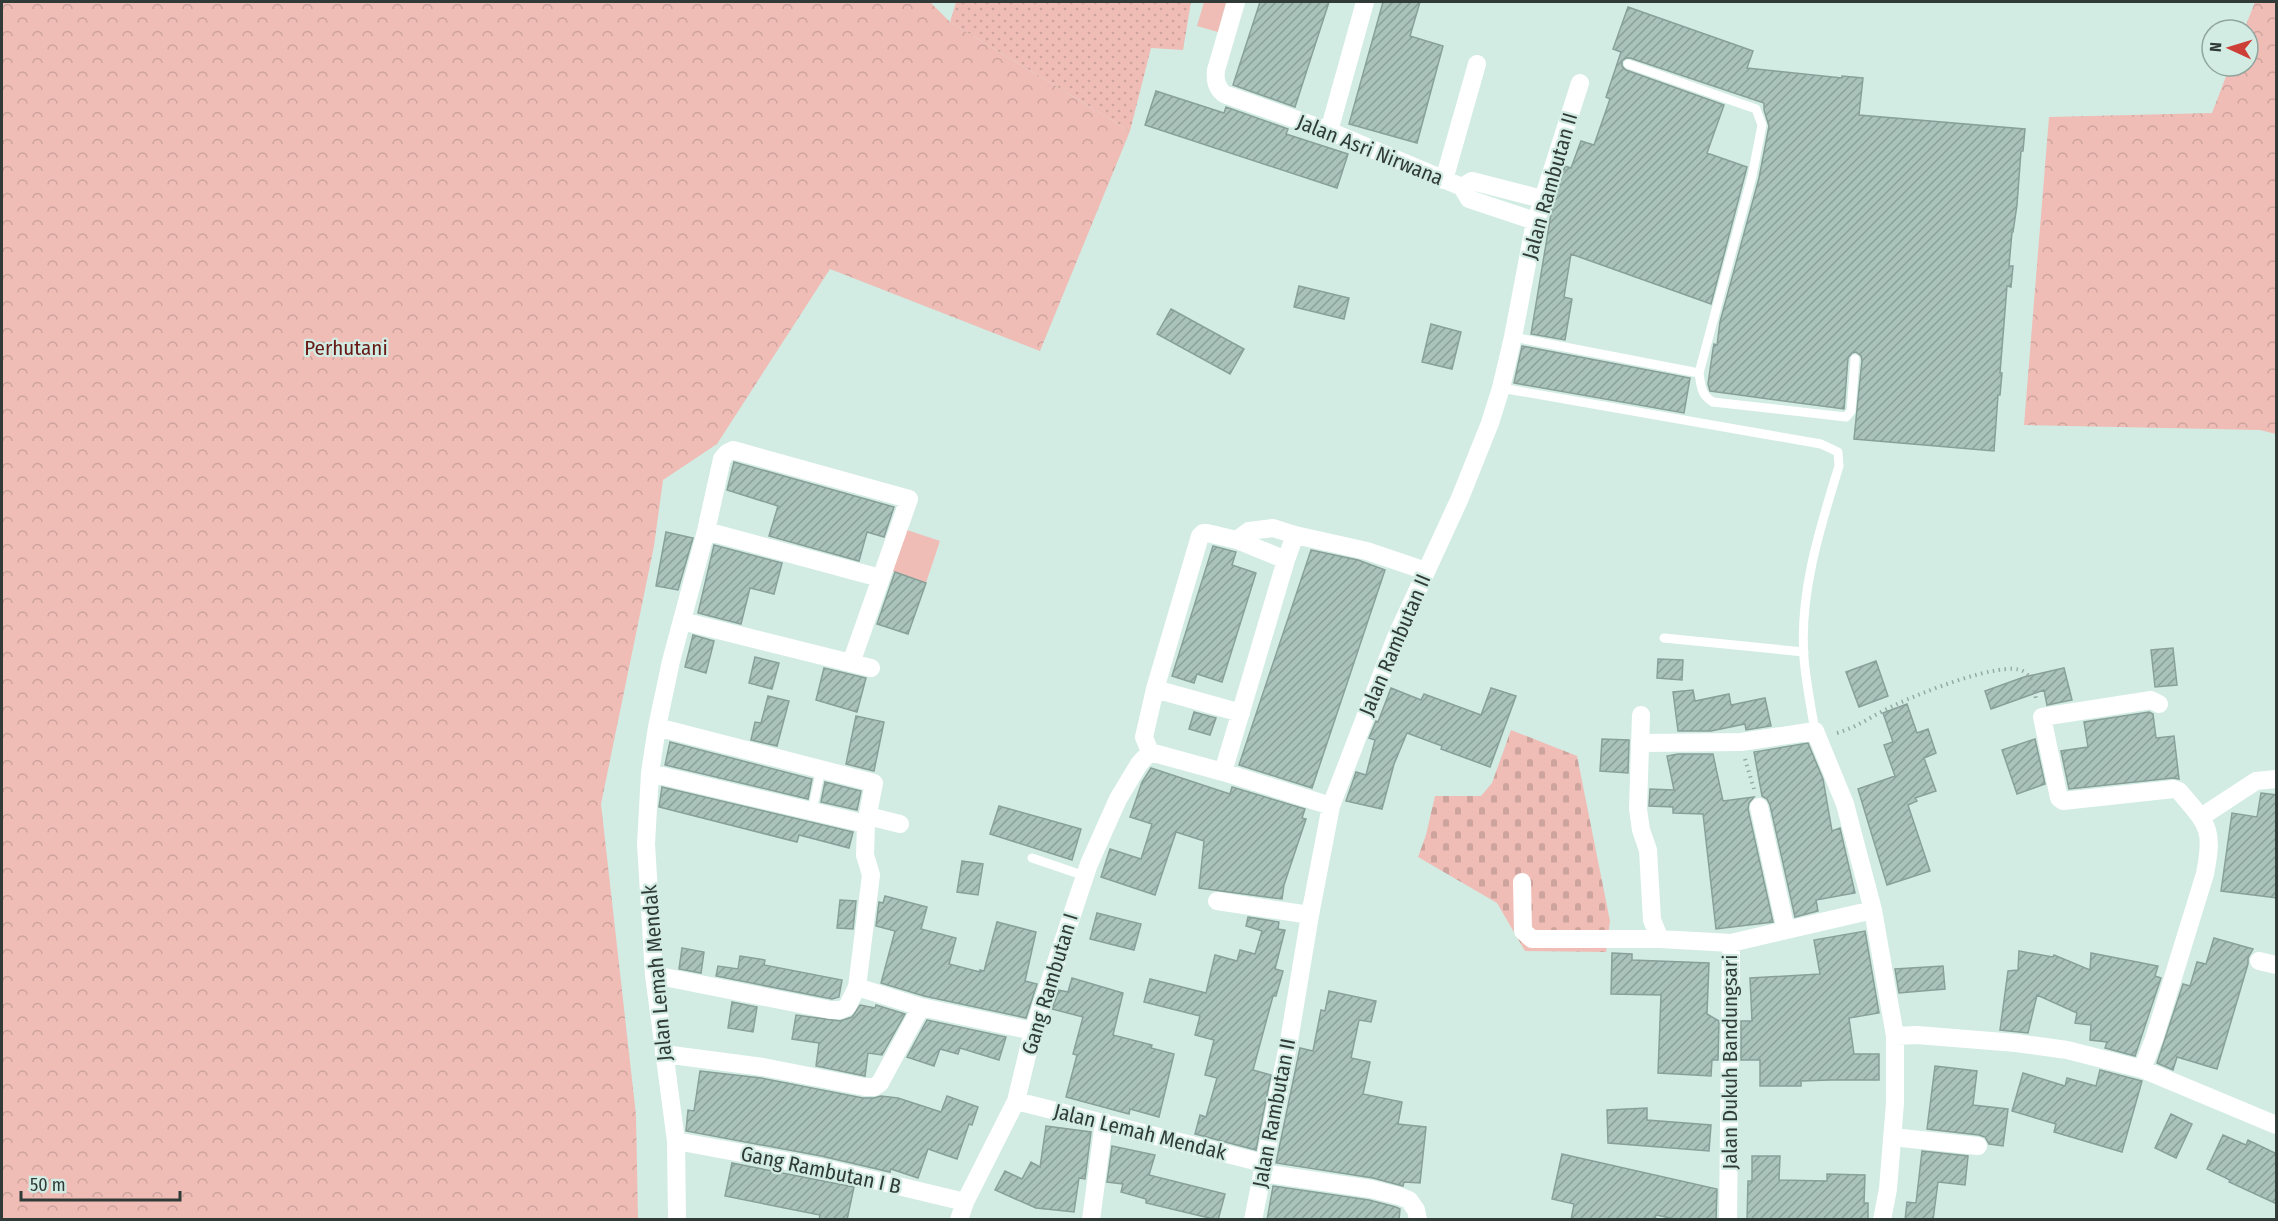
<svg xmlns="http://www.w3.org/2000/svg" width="2278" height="1221" font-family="'Fira Sans Condensed',sans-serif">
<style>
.green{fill:url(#green-dots)}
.forest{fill:url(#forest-crowns)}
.cemetery{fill:url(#cemetery-stones)}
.pitch{fill:#efbdb6}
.building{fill:url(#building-hatch);stroke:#88a099;stroke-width:1.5}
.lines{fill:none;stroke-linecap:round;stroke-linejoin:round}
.path{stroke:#96aaa4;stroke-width:4;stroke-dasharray:1.5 4.5;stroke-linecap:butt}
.service{stroke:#fff;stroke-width:9}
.minor{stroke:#fff;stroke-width:18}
.labels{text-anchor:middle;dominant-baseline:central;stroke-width:4.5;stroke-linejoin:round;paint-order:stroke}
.street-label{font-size:21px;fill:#303b37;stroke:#d2ece4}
.park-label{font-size:21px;fill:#671915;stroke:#d2ece4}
</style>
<defs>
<pattern id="green-dots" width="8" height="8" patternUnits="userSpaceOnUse" patternTransform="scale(1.5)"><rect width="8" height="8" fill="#efbdb6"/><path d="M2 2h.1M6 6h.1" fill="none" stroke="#cda39d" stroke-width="1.8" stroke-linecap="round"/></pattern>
<pattern id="forest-crowns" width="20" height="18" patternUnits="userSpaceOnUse" patternTransform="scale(1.5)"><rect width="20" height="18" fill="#efbdb6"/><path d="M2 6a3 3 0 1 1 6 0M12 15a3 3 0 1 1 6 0" fill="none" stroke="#cda39d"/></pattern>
<pattern id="cemetery-stones" width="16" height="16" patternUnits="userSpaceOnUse" patternTransform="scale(1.5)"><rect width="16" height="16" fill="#efbdb6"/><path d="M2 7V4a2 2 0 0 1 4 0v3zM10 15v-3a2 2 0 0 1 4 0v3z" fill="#cda39d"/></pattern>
<pattern id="building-hatch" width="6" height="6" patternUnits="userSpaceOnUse" patternTransform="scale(1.5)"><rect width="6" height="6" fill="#a9c3bb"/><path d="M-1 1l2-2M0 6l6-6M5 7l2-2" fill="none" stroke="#8aa099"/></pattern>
</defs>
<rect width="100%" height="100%" fill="#d2ece4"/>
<path class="green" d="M956,2h235l-8,48 -32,-2 -21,83 -180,-109z"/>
<path class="forest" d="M2,2h928l20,20 180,109 -90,220 -210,-82 -113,175 -54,36 -9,66 -53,258 35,311 2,104h-636z
M2255,2h21v432l-16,-4 -236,-5 25,-308 163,-4 18,-47h18v-36h-4z"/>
<path class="cemetery" d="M1511,730l66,26 33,165 -4,31 -81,-1 -28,-48 -79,-46 8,-22 9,-39h46l11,-13z"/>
<path class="pitch" d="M1204,2h22l-8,30 -21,-6z
M907,530l33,11 -14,42 -34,-12z"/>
<path class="building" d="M1260,2h69l-34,105 -62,-22z
M1383,2h37l-10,34 33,10 -26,97 -68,-19z
M1628,7l125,44 -6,17 95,10v-2l21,2 -4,37 166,14 -2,22h-2l-4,54 -4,27h-1l-3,34h4l-2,21 -4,-1 -7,87h2l-2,22h-2l-4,56 -140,-12 8,-79 -1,-4 -5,-4 -4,1 -4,5 -4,51 -134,-18 -2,-7 5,-35 1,-5 3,1 3,-23 39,-144 10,-52 -5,-16v-7l-134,-45h-4l-4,3v5l4,4 98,35 -17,48 40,14 -36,137 -140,-50 -7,43 8,2 -7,41 -34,-6 21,-126 13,-42 6,2 10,-27 13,4 16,-46 -4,-2 15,-45 -8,-3z
M1156,91l68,22 2,-6 62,22 -2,5 62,20 -11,34 -192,-63z
M1299,286l50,12 -5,21 -50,-12z
M1171,309l73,40 -14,25 -73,-40z
M1431,324l30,8 -9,37 -30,-7z
M1522,346l168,32 -6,35 -170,-30z
M734,462l160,45 -10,30 -17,-5 -8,29 -90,-25 9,-30 -51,-16z
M666,532l27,6 -15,52 -22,-4z
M714,545l68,18 -8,31 -24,-6 -9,36 -43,-11z
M1213,546l23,6 -4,13 24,8 -34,109 -25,-8 -3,9 -22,-7z
M1311,550l47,10 27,10 -73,218 -73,-23z
M895,572l31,11 -18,51 -31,-10z
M693,635l21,6 -8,32 -21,-6z
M2173,648l4,37 -22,2 -4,-37z
M755,657l24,6 -7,26 -23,-6z
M1658,659l25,1 -1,20 -25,-2z
M1876,661l12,35 -29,11 -13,-35z
M824,668l42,10 -9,34 -41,-12z
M2064,668l8,32 -25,5 -3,-15 -53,19 -6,-18 39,-14z
M1391,688l30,12 3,-6 57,21 10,-27 25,8 -26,71 -49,-18 1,-3 -35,-13 -13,31 -12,45 -36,-8 10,-29 10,3 9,-35 -6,-2 7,-17 2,1z
M1693,690l2,11 34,-7 2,11 34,-7 6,28 -25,4 -1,-6 -34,7h-33l-5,-39z
M768,696l21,5 -12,45 -26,-6 4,-18 6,1z
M1907,704l10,29 11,-4 8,24 -12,5 12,33 -21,7 2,3 -9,4 22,66 -43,14 -29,-96 37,-13 -11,-31 9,-3 -10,-29z
M1194,712l22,6 -6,17 -21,-6z
M2149,712l4,2 3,24 18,-2 5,43 -6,-1 -104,11 -8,-38 27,-4 -4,-25z
M856,716l28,6 -10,49 -28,-7z
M1602,739l27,1 -1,33 -28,-2z
M2035,739l10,45 -28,10 -15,-44z
M670,742l142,37 -4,20 -143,-34z
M1808,743l15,36 9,52 8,-3 15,65 -39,7 2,11 -23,6 -25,-112 -3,-6 -5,-3 -8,-44z
M1678,754h35l10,47 31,-4 -5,6 -1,6 25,113 -57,7 -13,-115 -30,-1v-6l-24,-1 1,-17 24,1 -7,-34z
M1151,768l79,26 2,-7 73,22 -3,9 4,1 -22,66 -2,14 -83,-11 5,-47 -28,-9 -21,63 -54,-18 9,-28 31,10 11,-35 -22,-7 12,-35z
M825,782l36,9 -4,19 -36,-8z
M662,787l191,45 -4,16 -50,-13 -2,7 -138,-35z
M2261,793l16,2v103l-56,-7 11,-78 25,4z
M999,806l82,23 -9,31 -82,-26z
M962,861l21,3 -5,31 -21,-3z
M885,896l42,11 -6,22 35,9 -7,26 31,8v-2l4,1 13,-49 39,10 -11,49 12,3 -11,34 -102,-22 -43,-13 14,-52 -19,-5 3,-24 4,1z
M840,900l16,1 -3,28 -16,-1z
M1097,913l44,11 -7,26 -44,-11z
M1248,917l31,5 -1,7 7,1 -10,39 8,2 -7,25h-3l-20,74 18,5 -15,75 -61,-16 5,-19 6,2 11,-39 -12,-3 9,-35 -19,-5 5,-19 -56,-14 6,-23 56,14 9,-38 22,6 3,-11 15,4 7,-23 -16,-5z
M1865,931l14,82 -30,5 5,36h25v26h-49l-29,1v5h-41v-26h-19v-39h11l-2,-43 70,-4 -6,-34z
M2214,938l39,11 -5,9v6l-31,105 -40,-12 -4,13 -16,-7 26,-79 7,2 7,-24 9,2z
M682,948l22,4 -3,21 -22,-4z
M2019,951l34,6 1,-2 36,15 1,-17 67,13 -3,10 6,2 -26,78 -30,-8 2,-6 -17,-2 1,-15 -16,-2 2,-10 -40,-18 -9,38 -28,-3 8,-59 10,-1z
M1612,953l20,1v6l77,3 -2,51 12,7 -1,39h-6l-1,16 -53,-3 3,-78 -50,-1z
M740,956l25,4 -1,5 78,15 -3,17 -7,2 -116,-23 2,-10 20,3z
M1943,966l2,23 -46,4 -4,-24z
M1072,978l51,15 -10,42 39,10 -1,3 23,6 -15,63 -29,-8 -1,5 -63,-17 11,-42 -4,-1 10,-37 -31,-8 7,-19 9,2z
M1329,991l47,10 -5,21 -12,-2 -8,38 19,4 -7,32 39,8 -4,22 28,3 -6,56 -16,-1 -1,4 -30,-8 -97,-15 24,-115 13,3 8,-41 4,1z
M732,1002l25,5 -4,25 -25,-4z
M860,1005l15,3 1,-3 29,9 -23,41 -14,-2 -3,23 -49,-10 3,-23 -27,-4 4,-24 44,6 12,-4z
M927,1020l79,17 -7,23 -39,-12 -2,6 -18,-5 -6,17 -27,-9z
M1935,1066l42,5 -4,34 35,4 -5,37 -14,-2 -4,-7 -6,-2 -52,-6z
M2100,1070l42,11 -20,71 -68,-20 2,-8 -44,-13 11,-38 42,13 2,-8 29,8z
M700,1071l61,7 102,20h11l7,-2 17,2 43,14 6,-16 31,11 -6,18 -3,-1 -12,35 -29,-10 -10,29 -27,-9 -1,3 -69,-16 -135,-25 2,-21 6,1z
M1647,1108v12l64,5 -2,26 -101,-8 -1,-33z
M2171,1114l21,10 -16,34 -21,-10z
M1046,1126l45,6 -6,47 -6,-1 -5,34 -38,-4 -41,-18 10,-19 17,8 9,-17 9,5z
M2223,1135l23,10 2,-5 29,14v50l-48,-22 1,-2 -23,-11z
M1112,1146l43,9 -6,20 76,19 -7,26 -72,-17v-4l-25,-7 2,-8 -16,-2z
M1922,1151l46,5 -3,29 -27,-3 -5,38h-28l2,-18 9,1z
M1562,1154l155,35 -1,31h-37l-23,-5 -1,5h-84l3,-16 -22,-5z
M1752,1156h28l-1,24 48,1v-7l38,1 -1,28h4v17h-121l1,-39h4z
M732,1163l122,24 -7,33h-28l1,-5 -95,-19z
M1273,1186l96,14 27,7 4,2 -1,11h-132z"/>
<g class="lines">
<path class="path" d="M1837,733c21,-6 38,-19 58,-28 23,-11 107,-45 128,-34 9,4 11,19 13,28
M1745,759l9,30"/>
<path class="service" d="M1513,337l186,36 53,-197 10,-51 -6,-16 -128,-45
M1699,373c2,13 2,22 14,29l133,15 5,-6 4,-52
M1501,388l320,56 17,8 1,14c-19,62 -40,127 -35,192 2,25 7,49 11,73
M1664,638l140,14
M812,811l9,-42
M1032,858l53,18"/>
<path class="minor" d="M1236,2l-20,68c-1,10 0,17 8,24l105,37 133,56
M1329,131l36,-129
M1444,180l33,-116
M1462,187l10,-6 70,18
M1462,187l7,12 66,22
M706,531l174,47
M1237,540l12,-9 24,-3 22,7 72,16 59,20
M1286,560l-49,-20 -30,-7h-4l-3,3 -45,153 -11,48 6,15 73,20 108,34
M682,621l189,47
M1155,689l86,24
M1641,715l-3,94 3,21 7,20 4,70 8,19 71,4
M657,727l217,56 -8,41
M1641,743l100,-1 74,-11 30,73 28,106 22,126v67l-7,86 -6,31
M1223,772l63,-212 9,-25
M650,773l216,51 -1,31 6,20 -14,112 -10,20 -7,3h-9l-177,-35
M1759,807l27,123
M2201,817l55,-36 20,-2
M867,819l9,-1 24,6
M1522,882l1,49 9,8h128
M1217,901l93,14
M2259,961l17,4
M857,987l64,20
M1895,1036l22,-1 99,8 51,7 75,19 134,56
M664,1054l99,13 102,20h9l6,-4 41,-76 112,24
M2142,1069l12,-30 51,-165c9,-46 3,-49 -26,-83l-5,-2 -111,12 -4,-3 -17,-81 109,-17 8,4
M1016,1101l247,62
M1892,1137l86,9
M676,1141l143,26 146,35
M1262,1173l109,16 28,7 10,4 7,10 2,10
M677,1220l-1,-79 -22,-166 -8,-131 4,-71 7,-46 14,-66 35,-130 16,-72 5,-6 6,-3 176,49 -58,164
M959,1220l6,-18 51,-101 17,-70 56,-167 29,-65 21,-35 11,-12
M1091,1220l13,-98
M1253,1220l37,-185 20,-120 21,-109 65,-169 64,-139 30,-75 11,-35 12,-51 21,-110 46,-144
M1728,1220l3,-277 142,-33"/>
</g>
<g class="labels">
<g class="street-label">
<text transform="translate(1370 150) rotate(22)">Jalan Asri Nirwana</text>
<text transform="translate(1550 186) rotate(-74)">Jalan Rambutan II</text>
<text transform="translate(1395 645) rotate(-67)">Jalan Rambutan II</text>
<text transform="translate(657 973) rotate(-95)">Jalan Lemah Mendak</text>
<text transform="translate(1050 984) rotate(-73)">Gang Rambutan I</text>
<text transform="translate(1730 1062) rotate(-90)">Jalan Dukuh Bandungsari</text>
<text transform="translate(1274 1113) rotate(-79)">Jalan Rambutan II</text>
<text transform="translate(1140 1132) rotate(14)">Jalan Lemah Mendak</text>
<text transform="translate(821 1170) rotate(12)">Gang Rambutan I B</text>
</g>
<g class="park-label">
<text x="346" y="348">Perhutani</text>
</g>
</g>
<rect width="2278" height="1221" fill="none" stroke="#303b37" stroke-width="6"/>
<g transform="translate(2230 48) rotate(274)"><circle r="28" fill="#d2ece4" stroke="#91a59f" stroke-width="1.5"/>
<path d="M0-4.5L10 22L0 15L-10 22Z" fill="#cd3f36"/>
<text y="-9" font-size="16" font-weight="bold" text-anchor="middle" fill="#303b37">N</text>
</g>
<path d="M21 1191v9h159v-9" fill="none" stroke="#303b37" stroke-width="3"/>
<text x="30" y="1191" font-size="18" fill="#303b37" stroke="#d2ece4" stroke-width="4.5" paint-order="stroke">50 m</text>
</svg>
